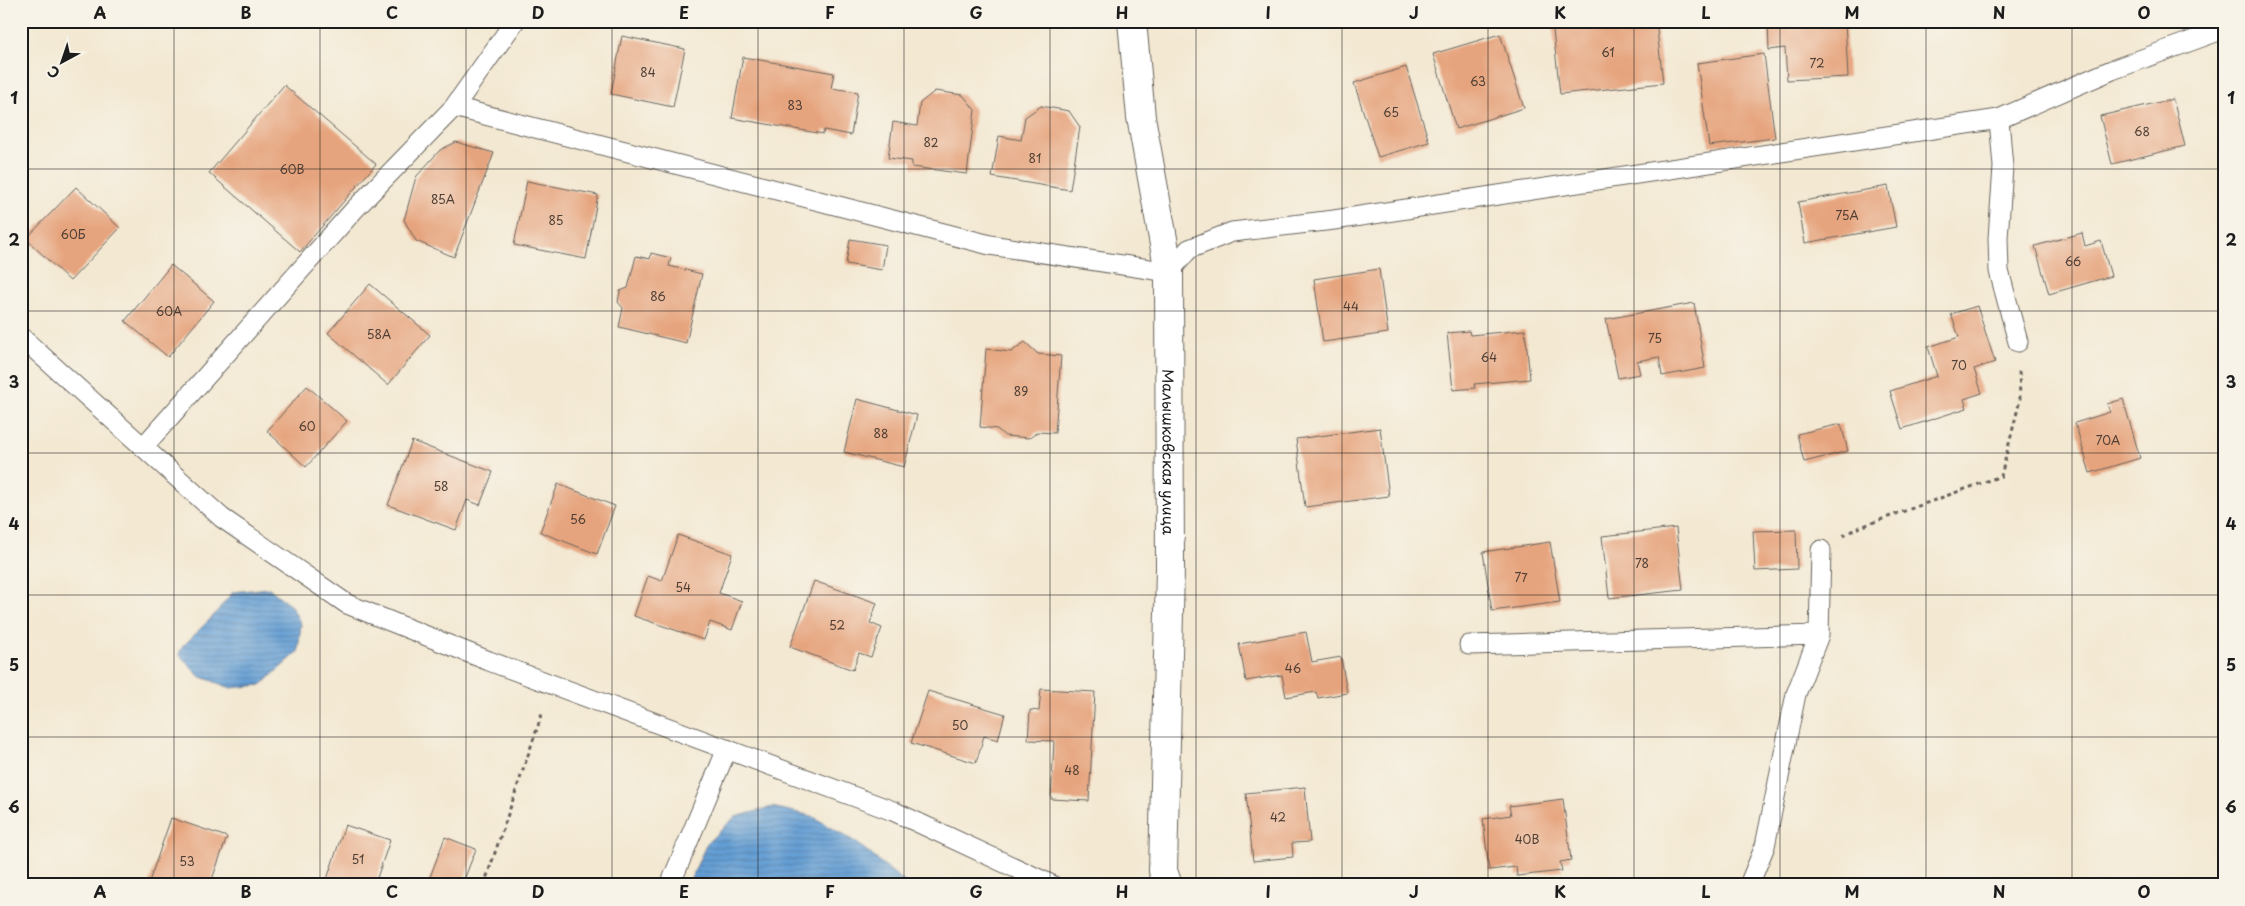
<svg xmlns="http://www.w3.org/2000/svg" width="2245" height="906" font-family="'Playpen Sans',sans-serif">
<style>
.water{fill:url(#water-rules);stroke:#405d78}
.building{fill:#e6a47e}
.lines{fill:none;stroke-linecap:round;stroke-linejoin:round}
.lane-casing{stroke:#67635c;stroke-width:21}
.street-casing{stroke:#67635c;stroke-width:30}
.path{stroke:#67635c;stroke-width:3;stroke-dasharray:4 4;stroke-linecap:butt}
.lane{stroke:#fff;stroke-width:19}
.street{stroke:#fff;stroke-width:28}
.grid{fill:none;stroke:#1c1c1c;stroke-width:1;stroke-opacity:0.55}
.labels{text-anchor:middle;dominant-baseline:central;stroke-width:4;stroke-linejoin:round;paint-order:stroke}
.number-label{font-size:12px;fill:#4e3e34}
.street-label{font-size:15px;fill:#1c1c1c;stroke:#f7f3e8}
.neatline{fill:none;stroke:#1c1c1c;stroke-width:2}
.grid-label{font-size:16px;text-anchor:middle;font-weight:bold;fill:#1c1c1c}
</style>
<defs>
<pattern id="water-rules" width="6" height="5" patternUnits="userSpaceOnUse" patternTransform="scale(1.25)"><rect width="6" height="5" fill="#649ed4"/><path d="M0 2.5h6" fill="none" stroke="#5280ab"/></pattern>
</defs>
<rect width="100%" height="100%" fill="#f7f3e8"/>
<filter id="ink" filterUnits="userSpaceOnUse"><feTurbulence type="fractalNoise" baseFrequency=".02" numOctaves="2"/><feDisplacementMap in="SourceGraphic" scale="10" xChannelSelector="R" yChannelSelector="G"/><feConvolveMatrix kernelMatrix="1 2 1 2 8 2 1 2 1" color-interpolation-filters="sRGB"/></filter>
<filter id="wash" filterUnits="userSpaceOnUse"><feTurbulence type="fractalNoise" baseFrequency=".0096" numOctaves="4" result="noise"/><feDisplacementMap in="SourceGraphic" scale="20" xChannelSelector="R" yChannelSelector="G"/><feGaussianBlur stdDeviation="1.12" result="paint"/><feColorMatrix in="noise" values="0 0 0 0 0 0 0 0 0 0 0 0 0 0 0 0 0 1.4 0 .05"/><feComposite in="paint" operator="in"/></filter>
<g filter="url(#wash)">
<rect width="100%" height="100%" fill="#f3e8d2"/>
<path class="water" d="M269,588l22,18 10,18 -3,28 -37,33 -30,3 -32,-12 -20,-22 4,-8 31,-31 19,-23z
M772,807l40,9 45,27 51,42h-220l19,-42 28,-26z"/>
<g id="blocks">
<path class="building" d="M1552,21h104l7,62 -103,11z
M1768,21h77l3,56 -61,3 -2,-32 -16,2z
M1500,34l24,74 -68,21 -23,-75z
M622,36l63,13 -12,58 -62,-13z
M1764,54l11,84 -66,8 -12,-83z
M743,57l91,16 -3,15 27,4 -7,43 -27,-5 -1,4 -91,-16z
M1406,67l23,75 -51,15 -24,-74z
M284,85l92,79 -76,88 -91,-79z
M935,91l28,4 12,15 -8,64 -55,-7v-6l-24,-3 5,-36 24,4 3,-23z
M2173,99l12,47 -73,18 -12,-48z
M1041,106l28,5 11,16 -10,63 -78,-13 7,-41 22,4 4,-23z
M456,142l38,11 -40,104 -38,-16 -12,-21 12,-43 24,-27z
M527,181l71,14 -12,64 -72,-14z
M1888,186l8,41 -91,16 -7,-41z
M76,187l44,41 -50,53 -44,-42z
M2082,233l3,13 16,-5 10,35 -62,18 -14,-48z
M850,239l36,6 -4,25 -36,-6z
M651,253l20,5 -2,8 33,8 -16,69 -67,-16 4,-19 -5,-6 2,-11 8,-3 8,-32 14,3z
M171,265l43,36 -46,56 -43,-36z
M1379,269l9,64 -65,9 -9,-63z
M370,284l60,51 -42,50 -60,-52z
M1694,303l11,65 -43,8 -3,-19 -22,4 3,13 -22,4 -12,-59z
M1977,306l18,56 -21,7 8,24 -18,6 3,9 -65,21 -12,-38 47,-15 -9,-29 31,-10 -8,-23z
M1525,330l5,49 -56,5 1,4 -22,2 -6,-57 22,-2 1,4z
M1025,342l13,12 23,2 -6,77 -18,-1 -7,6 -25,-2 -8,-7 -17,-2 6,-78 25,3z
M307,386l40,35 -41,46 -39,-36z
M857,399l60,16 -13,52 -60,-15z
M2123,399l17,59 -50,15 -15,-50 35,-11 -3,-8z
M1841,424l7,27 -44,11 -7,-28z
M1380,428l9,68 -84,11 -9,-68z
M412,441l81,31 -13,33 -13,-5 -11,30 -68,-25z
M558,484l57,22 -18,48 -57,-22z
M1676,528l7,62 -74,8 -7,-62z
M1796,530l1,39 -42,2 -2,-40z
M678,535l54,19 -13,39 23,8 -10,29 -22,-8 -6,18 -70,-24 14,-40 14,5z
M1550,542l10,60 -68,9 -9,-59z
M814,581l63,22 -7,20 12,5 -11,29 -12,-4 -6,17 -63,-23z
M1306,632l6,30 29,-5 6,36 -29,5 -2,-6 -30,5 -4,-22 -36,6 -7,-37z
M1041,689l54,3 -6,109 -38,-2 3,-58 -26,-1 2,-30 9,1z
M928,691l77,23 -7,26 -14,-4 -8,27 -65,-20z
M1305,787l5,55 -18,1 1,14 -40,4 -7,-68z
M1563,799l8,61 -11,2 2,9 -45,5 -1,-9 -27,3 -6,-51 28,-4 -2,-9z
M171,818l56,19 -17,48h-62z
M345,825l45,15 -13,38 16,5 -1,2h-67z
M445,837l31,12 -14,36h-35z"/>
</g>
</g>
<g filter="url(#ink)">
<use href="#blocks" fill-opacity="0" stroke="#67635c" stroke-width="1"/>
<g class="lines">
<g class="lane-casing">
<path id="lane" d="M454,107l536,138 179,27 20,-23 43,-17 102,-12 665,-101 113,-49 112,-41
M1999,119l4,48 -5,71 1,33 19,71
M21,337l201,181 125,86 142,57 404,150 159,74
M144,446l210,-236 100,-103 61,-86
M1469,645l350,-10
M670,885l57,-136
M1749,885l16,-39 31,-152 23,-59 2,-85"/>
</g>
<g class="street-casing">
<g id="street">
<path id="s1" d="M1132,21l9,96 28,155 1,296 -7,303 5,14"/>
</g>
</g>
<path class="path" d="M1843,536l12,-7 146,-53 19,-76 -1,-31
M484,885l59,-174"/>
<use href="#lane" class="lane"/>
<use href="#street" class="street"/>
</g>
</g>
<path class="grid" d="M174,21v864M320,21v864M466,21v864M612,21v864M758,21v864M904,21v864M1050,21v864M1196,21v864M1342,21v864M1488,21v864M1634,21v864M1780,21v864M1926,21v864M2072,21v864M21,169h2203M21,311h2203M21,453h2203M21,595h2203M21,737h2203"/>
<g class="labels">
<g class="number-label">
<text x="1608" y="52">61</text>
<text x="1817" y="63">72</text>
<text x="648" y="72">84</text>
<text x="1478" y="81">63</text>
<text x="795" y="105">83</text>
<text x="1391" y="112">65</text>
<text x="2142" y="131">68</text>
<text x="931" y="142">82</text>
<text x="1035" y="158">81</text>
<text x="292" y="169">60В</text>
<text x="443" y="199">85А</text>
<text x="1847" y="215">75А</text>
<text x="556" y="220">85</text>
<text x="73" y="234">60Б</text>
<text x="2073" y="261">66</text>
<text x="658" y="296">86</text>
<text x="1351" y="306">44</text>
<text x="169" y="311">60А</text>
<text x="379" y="334">58А</text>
<text x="1655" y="338">75</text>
<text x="1489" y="357">64</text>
<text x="1959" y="365">70</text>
<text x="1021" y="391">89</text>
<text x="307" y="426">60</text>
<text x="881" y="433">88</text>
<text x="2108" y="440">70А</text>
<text x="441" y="486">58</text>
<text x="578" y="519">56</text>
<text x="1642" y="563">78</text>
<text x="1521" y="577">77</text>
<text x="683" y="587">54</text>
<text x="837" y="625">52</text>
<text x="1293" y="668">46</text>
<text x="960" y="725">50</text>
<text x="1072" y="770">48</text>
<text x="1278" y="817">42</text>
<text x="1527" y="839">40В</text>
<text x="358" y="859">51</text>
<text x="187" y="861">53</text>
</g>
<g class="street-label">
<text stroke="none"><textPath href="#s1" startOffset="434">Малышковская улица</textPath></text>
</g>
</g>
<rect width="2245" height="906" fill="none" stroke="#f7f3e8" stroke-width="55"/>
<g transform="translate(62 62) rotate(220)" stroke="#f7f3e8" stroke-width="4" paint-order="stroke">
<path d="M0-4L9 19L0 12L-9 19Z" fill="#1c1c1c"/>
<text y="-8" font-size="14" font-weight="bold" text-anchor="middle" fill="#1c1c1c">С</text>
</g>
<rect x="28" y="28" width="2190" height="850" class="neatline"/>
<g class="grid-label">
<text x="100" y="19">A</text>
<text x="246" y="19">B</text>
<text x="392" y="19">C</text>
<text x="538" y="19">D</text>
<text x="684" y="19">E</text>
<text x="830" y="19">F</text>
<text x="976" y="19">G</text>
<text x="1122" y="19">H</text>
<text x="1268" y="19">I</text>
<text x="1414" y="19">J</text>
<text x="1560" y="19">K</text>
<text x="1706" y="19">L</text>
<text x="1852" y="19">M</text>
<text x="1999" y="19">N</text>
<text x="2144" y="19">O</text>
<text x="14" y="104">1</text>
<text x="2231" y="104">1</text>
<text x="14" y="246">2</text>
<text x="2231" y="246">2</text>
<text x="14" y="388">3</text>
<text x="2231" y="388">3</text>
<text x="14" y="530">4</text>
<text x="2231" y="530">4</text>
<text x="14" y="671">5</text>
<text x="2231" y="671">5</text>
<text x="14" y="813">6</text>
<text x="2231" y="813">6</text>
<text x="100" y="898">A</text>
<text x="246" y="898">B</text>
<text x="392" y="898">C</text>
<text x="538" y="898">D</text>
<text x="684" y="898">E</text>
<text x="830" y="898">F</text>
<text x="976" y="898">G</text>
<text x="1122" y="898">H</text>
<text x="1268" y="898">I</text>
<text x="1414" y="898">J</text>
<text x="1560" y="898">K</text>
<text x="1706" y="898">L</text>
<text x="1852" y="898">M</text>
<text x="1999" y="898">N</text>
<text x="2144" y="898">O</text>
</g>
</svg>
